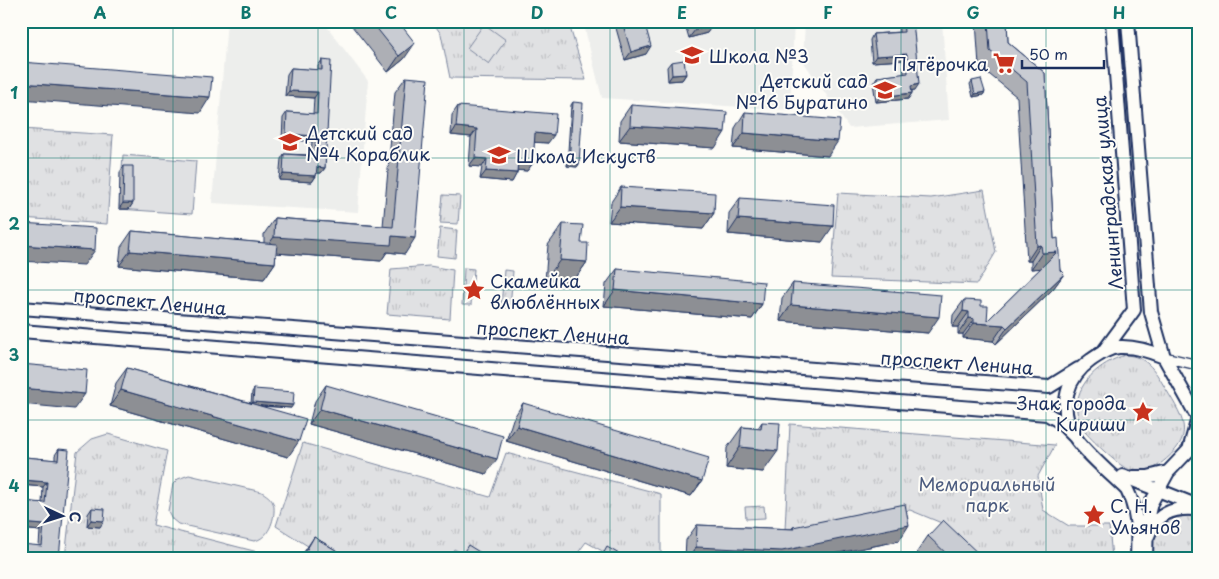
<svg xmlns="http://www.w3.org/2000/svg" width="1219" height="579" font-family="'Playpen Sans',sans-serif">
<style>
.built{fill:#edeeec}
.grass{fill:url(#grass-tufts);stroke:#7e88a0}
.pitch{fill:#e0e1e3;stroke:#7e88a0}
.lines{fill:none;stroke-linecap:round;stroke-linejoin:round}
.minor-casing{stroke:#1b2f5e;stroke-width:12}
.secondary-casing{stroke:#1b2f5e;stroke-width:16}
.minor{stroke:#fdfcf7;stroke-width:9}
.secondary{stroke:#fdfcf7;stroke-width:12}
.wall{fill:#adafb5;stroke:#1b2f5e}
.shaded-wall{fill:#8d8f94;stroke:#1b2f5e}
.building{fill:#c9ccd3;stroke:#1b2f5e}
.grid{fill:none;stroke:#0f766e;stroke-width:1;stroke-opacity:0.55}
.labels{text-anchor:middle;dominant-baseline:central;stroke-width:4;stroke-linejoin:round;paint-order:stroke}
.poi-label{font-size:18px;fill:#1b2f5e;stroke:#fdfcf7;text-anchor:start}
.street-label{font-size:18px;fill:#1b2f5e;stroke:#fdfcf7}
.park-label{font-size:18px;fill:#4c5c7f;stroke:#fdfcf7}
.neatline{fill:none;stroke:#0f766e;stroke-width:2}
.grid-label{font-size:16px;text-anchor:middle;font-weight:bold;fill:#0f766e}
</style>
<defs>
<pattern id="grass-tufts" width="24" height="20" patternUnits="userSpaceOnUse" patternTransform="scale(1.25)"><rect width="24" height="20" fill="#e0e1e3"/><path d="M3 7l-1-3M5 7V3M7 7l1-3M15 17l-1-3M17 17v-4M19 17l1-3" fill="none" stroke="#c0c1c5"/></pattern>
</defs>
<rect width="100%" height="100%" fill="#fdfcf7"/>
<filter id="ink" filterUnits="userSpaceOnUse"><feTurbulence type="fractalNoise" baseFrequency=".02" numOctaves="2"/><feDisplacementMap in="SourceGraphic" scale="10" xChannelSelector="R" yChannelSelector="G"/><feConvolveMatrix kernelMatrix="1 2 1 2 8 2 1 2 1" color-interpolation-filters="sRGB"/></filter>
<g filter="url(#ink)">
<path class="built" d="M227,21h96l45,60 -10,131 -146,-9z
M583,21h211l-4,89 -188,-12z
M805,21h137l7,99 -100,8 -46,-67z"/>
<path class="grass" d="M432,21h136l18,59 -136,-2 -9,-44z
M21,129l92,6 -6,89 -86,-6z
M984,190l12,62 -19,32 -146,-6 7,-85 93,5z
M443,195l17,1 -2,28 -18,-1z
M440,228l17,2 -2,28 -18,-2z
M429,266l24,4 -3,49 -63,-5 4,-45z
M464,268l10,1 -3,36h-9z
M504,270l9,1 -3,37 -9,-1z
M1125,355c21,1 29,14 39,31 20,33 33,50 -4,78 -7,6 -18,10 -28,7 -13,-4 -37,-28 -47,-39 -5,-6 -7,-13 -8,-21 -2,-28 23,-48 48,-56z
M790,424l265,21 -17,31 5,34 26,16h40l3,32h-133l-35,-34 -34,-14 -125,20z
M108,434l59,17 -14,74 128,33h-216l12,-106 15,-13z
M303,443l187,54 16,-44 155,41v64h-46l-29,-16 -12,16h-102l-18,-9 -5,9h-122l-51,-32z
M764,506l1,12 -19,1 -1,-12z
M1189,516l9,3v39h-47c1,-26 10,-40 38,-42z"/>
<path class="pitch" d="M484,24l22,16 -17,24 -22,-16z
M123,155l73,6 -4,53 -73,-5z
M189,475l73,17c6,4 11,7 12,15 1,13 -6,32 -20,34l-76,-17 -6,-5 -4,-8 5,-27 5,-5z"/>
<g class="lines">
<g class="minor-casing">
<path id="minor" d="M1164,357l34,8"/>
</g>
<g class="secondary-casing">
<path id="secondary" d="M1128,21l23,291 13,45 34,61 -9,32 -21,22 -17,31 -4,17 -1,38
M21,308l1028,79 29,-18
M21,331l1026,83 12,7 15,15
M1103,352l31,-42 -22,-289
M1123,476l75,30
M1133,477h15l20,-5
M1148,536c8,-22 24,-29 47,-27
M1137,558c1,-25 1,-46 -10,-68 -14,-14 -45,-40 -54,-56 -15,-28 -6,-57 18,-74 9,-6 17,-12 28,-13 16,-1 31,4 45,10"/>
</g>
<use href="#minor" class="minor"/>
<use href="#secondary" class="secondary"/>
</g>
<path class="wall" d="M348,21h50l6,38 -16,13z
M614,21h30l2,33 -21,6z
M684,21h28l-5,12 -18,5z
M898,21h15l2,69h-3v3l-4,6 -32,3 -3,-19 4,-6 27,-3 -1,-14 -31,2 -2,-22 3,-6 26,-2z
M976,21h31l1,21 37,31 9,166 6,31 4,4 -11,15 -57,55 -3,-3 -30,-3v-4h-5v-7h-6l1,-12 11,-15 17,6 6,15 54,-53 -10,1v-8h-4l-10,-164 -38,-31z
M322,60l3,108 -4,5h-5v3l-4,6 -33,-2 2,-21 3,-5 27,1 1,-14 -30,-1 1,-22 4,-6 26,2 1,-16 -29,-2 2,-22 4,-6 27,2v-4z
M671,62l15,12 -4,6 -14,1 -1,-14z
M406,77l-1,177 -18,-2 -6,9 -105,-8 -1,10 -11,16 -145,-13 2,-19 11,-16 132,12v-9l11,-16 108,8 12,-134z
M972,81l13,11 -2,3 -10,2 -3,-13z
M573,102l6,62 -2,3 -10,-1 4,-61z
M631,105l84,43 -96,-7 1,-20z
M458,106l90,37 -14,-1 -1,21 -6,8 -9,-1 -6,12 -32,-3 2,-12 -13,-1 2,-29 -20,-2 1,-20z
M745,112l83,44 -95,-8 2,-20z
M124,166l9,37 -4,6h-10l1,-37z
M621,187l93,26 -11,16 -94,-7 2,-20z
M740,198l82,44 -94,-8 1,-21z
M563,224l18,19 6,19 -15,21 -27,-2 3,-36z
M617,269l145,35 -10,15 -148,-13 2,-22z
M793,283l135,50 -148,-12 2,-23z
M1198,315v15l-4,-11 2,-3z
M127,368l124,35 1,-11 2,-3 37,19 -31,-2 28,51 -178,-51 6,-23z
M326,385l160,89 -177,-50 6,-23z
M523,403l179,78 -11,15 -185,-55 7,-22z
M762,422l1,50 -37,-4 1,-20 15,-21 16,1z
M59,449v109l-20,-12 1,-15 -19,-2v-28l21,2 1,-16 -22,-2v-22l4,-6 30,3v-5z
M92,508l8,19 -13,-1 1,-12z
M697,525l95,4 1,-2 106,14 -86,17h-128l1,-18z
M928,536l55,22h-60l-6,-6z
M314,537l35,21h-49z"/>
<path class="shaded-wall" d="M172,21h34l-1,3z
M713,25l-6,8 -18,5 6,-8z
M415,43l-11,16 -16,13 11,-16z
M651,46l-5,8 -21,6 6,-8z
M907,54l-4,6 -31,2 4,-6z
M686,74l-4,6 -14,1 4,-6z
M21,83l189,14 -10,16 -179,-14z
M919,84l-4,6 -8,1 4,-5z
M289,91l29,1 -4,6 -29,-2z
M985,92l-2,3 -10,2 2,-3z
M912,93l-4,6 -32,3 4,-5z
M630,126l95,6 -10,16 -96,-7z
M456,127l21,2 -6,8 -20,-2z
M535,133l19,2 -6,8 -19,-1z
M744,133l94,8 -10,15 -95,-8z
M286,134l30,2 -4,5 -30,-1z
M475,158l12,1 -5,8 -13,-1z
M518,162l15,1 -6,8 -14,-1z
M569,163l10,1 -2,3 -10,-1z
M317,167l8,1 -4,5h-8z
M486,171l31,2 -5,9 -32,-3z
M283,174l33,2 -4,6 -33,-2z
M123,203h10l-4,6h-10z
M620,207l94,6 -11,16 -94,-7z
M738,219l95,7 -11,16 -94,-8z
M392,236l23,2 -10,16 -18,-2 -6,9 -118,-9 11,-15z
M21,245l74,5 -11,15 -63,-4z
M1041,245l-10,16h-4l10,-15z
M130,251l145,12 -11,16 -145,-13z
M1057,252l-11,16 -15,1 11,-16z
M560,260l27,2 -15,21 -27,-2z
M1064,274l-11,15 -57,55 11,-16z
M615,290l147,14 -10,15 -148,-13z
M791,305l148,12 -11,16 -148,-12z
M963,311l6,1 -11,15h-6z
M969,318l5,1 -11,15h-5z
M974,323l30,2 -11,16 -30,-3z
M21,388l64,6 -11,15 -53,-5z
M121,390l178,51 -11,16 -178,-51z
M253,402l40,3 -2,3 -40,-3z
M320,409l177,50 -11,15 -177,-50z
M517,426l185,55 -11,15 -185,-55z
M740,447l38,4 -15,21 -37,-4z
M23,480l24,2 -4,5 -22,-2v-3z
M91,520l13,1 -4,6 -13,-1z
M21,523l23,2 -4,6 -19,-2z
M909,525l-10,16 -86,17h-124l7,-11z"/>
<path class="building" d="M371,21h27l17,22 -16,13z
M622,21h22l7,25 -20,6z
M692,21h20l1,4 -18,5z
M903,21h10l6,63 -8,2 1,7 -32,4 -3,-20 31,-4 -1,-19 -31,2 -3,-22 31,-2z
M988,21h19l1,21 37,31 9,166 4,-1 2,32 4,4 -57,54 -3,-3 -30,-2v-4l-5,-1v-6l-6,-1 1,-11 17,1v5h7l-1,15 70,-69 -15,1 -1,-8 -4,1 -10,-164 -37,-31z
M322,60l9,1 -6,107 -8,-1 -1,9 -33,-2 1,-20 31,2 1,-20 -30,-2 1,-22 30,2 1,-22 -29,-1 2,-23 31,2z
M684,60l2,14 -14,1 -1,-13z
M21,62l191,15 -2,20 -189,-14z
M406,77l22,2 -13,159 -23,-2 -1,9 -117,-8 1,-19 118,9z
M981,79l4,13 -10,2 -3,-13z
M573,102l10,1 -4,61 -10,-1z
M631,105l96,7 -2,20 -95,-6z
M458,106l98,8 -2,21 -19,-2 -2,30 -15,-1 -1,11 -31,-2 1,-12 -12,-1 2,-29 -21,-2z
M745,112l95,8 -2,21 -94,-8z
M124,166h9v37h-10z
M621,187l94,6 -1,20 -94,-6z
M740,198l94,7 -1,21 -95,-7z
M21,223l75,5 -1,22 -74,-5z
M563,224l20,1 -2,18h7l-1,19 -27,-2z
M132,231l145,13 -2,19 -145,-12z
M617,269l147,13 -2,22 -147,-14z
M793,283l148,12 -2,22 -148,-12z
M21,364l66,6 -2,24 -64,-6z
M127,368l179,51 -7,22 -178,-51z
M326,385l177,51 -6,23 -177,-50z
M254,389l40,3 -1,13 -40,-3z
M523,403l186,55 -7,23 -185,-55z
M762,422l18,1 -2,28 -38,-4 2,-20 19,2z
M59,449l10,1 -10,108 -9,-1v1h-29v-14l21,2 2,-21 -23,-2 1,-22 23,2 2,-21 -24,-2 2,-23 33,3z
M905,504l4,21 -127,26 -86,-4 1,-22 97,4 -1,-2z
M92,508l13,1 -1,12 -13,-1z
M943,520l40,38h-32l-23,-22z
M314,537l35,21h-43l-3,-2z
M468,545l21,13h-29z
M607,547l19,11h-25z"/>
</g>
<path class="grid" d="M173,21v537M318,21v537M464,21v537M610,21v537M755,21v537M901,21v537M1046,21v537M21,158h1177M21,290h1177M21,420h1177"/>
<defs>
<g id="school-bare" transform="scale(1.725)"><path d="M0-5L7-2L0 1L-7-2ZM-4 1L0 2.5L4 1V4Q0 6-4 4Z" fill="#c8321e" stroke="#fdfcf7" stroke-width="2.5" paint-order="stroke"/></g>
<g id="supermarket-bare" transform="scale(1.725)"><path d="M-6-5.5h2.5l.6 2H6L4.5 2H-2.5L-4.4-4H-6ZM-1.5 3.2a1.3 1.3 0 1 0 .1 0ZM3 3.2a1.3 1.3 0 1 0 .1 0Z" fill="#c8321e" stroke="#fdfcf7" stroke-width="2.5" paint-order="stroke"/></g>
<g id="sight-bare" transform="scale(1.725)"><path d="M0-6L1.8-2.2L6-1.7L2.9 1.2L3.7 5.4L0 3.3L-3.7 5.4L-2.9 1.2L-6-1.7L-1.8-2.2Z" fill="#c8321e" stroke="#fdfcf7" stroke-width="2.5" paint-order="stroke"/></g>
</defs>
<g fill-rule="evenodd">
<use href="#school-bare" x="692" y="55"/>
<use href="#supermarket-bare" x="1004" y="63"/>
<use href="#school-bare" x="885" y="90"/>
<use href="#school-bare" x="290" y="142"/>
<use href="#school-bare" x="499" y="155"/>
<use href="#sight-bare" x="474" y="290"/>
<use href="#sight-bare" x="1143" y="412"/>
<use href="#sight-bare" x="1094" y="515"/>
</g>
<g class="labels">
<g class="poi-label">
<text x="709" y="55">Школа №3</text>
<text x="988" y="63" text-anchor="end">Пятёрочка</text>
<text x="868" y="80" text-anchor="end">Детский сад<tspan x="868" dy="21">№16 Буратино</tspan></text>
<text x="306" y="132">Детский сад<tspan x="306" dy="21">№4 Кораблик</tspan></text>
<text x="516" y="155">Школа Искуств</text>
<text x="490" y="280">Скамейка<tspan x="490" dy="21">влюблённых</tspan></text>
<text x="1126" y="402" text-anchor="end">Знак города<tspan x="1126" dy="21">Кириши</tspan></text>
<text x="1110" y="505">С. Н.<tspan x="1110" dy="21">Ульянов</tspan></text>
</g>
<g class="street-label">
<text transform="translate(1107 193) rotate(-95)">Ленинградская улица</text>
<text transform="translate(150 301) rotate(5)">проспект Ленина</text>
<text transform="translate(553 332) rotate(4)">проспект Ленина</text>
<text transform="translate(957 362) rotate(4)">проспект Ленина</text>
</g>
<g class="park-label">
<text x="987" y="483">Мемориальный<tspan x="987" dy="21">парк</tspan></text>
</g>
</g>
<rect width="1219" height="579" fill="none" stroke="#fdfcf7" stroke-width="55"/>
<g transform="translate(62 516) rotate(94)" stroke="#fdfcf7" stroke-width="4" paint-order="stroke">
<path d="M0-4L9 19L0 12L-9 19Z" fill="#1b2f5e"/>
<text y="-8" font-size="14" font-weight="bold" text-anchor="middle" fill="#1b2f5e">С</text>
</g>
<path d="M1022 60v8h82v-8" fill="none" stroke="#1b2f5e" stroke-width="2.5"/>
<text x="1029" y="60" font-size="15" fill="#1b2f5e" stroke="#fdfcf7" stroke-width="4" paint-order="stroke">50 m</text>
<rect x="28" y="28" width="1164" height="524" class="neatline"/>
<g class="grid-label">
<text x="100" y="19">A</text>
<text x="246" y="19">B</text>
<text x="391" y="19">C</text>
<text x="537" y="19">D</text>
<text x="682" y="19">E</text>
<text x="828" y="19">F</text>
<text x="973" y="19">G</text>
<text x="1119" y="19">H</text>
<text x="14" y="99">1</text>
<text x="14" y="230">2</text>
<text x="14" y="361">3</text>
<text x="14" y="492">4</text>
</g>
</svg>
